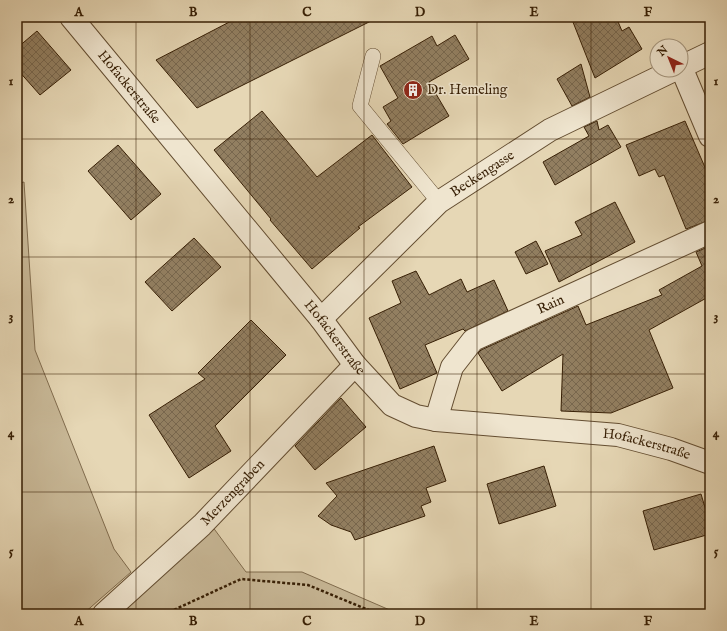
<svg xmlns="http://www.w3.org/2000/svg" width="727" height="631" font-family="'IM FELL English',serif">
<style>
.grass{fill:#c8b897;stroke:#806c4e}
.building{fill:url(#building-cross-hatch);stroke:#371f05}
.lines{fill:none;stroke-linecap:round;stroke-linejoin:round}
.lane-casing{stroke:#634d31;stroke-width:16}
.street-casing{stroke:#634d31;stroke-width:24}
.path{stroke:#371f05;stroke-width:2.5;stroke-dasharray:3 2;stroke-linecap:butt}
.lane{stroke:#efe5cf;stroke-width:15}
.street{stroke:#efe5cf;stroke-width:22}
.grid{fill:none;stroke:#371f05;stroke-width:1;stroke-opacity:0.55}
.labels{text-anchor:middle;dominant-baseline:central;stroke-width:3;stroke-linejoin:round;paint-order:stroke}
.street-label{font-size:14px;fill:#371f05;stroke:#efe5cf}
.poi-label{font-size:14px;fill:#371f05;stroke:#efe5cf;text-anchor:start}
.neatline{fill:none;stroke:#371f05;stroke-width:1.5}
.grid-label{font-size:13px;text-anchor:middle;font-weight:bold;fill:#371f05}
</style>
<defs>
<pattern id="building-cross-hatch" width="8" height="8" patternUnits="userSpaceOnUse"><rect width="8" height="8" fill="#927f61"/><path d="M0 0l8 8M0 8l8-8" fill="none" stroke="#78674e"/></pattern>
</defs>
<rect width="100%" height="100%" fill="#e6d7b5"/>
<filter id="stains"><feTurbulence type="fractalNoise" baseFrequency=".005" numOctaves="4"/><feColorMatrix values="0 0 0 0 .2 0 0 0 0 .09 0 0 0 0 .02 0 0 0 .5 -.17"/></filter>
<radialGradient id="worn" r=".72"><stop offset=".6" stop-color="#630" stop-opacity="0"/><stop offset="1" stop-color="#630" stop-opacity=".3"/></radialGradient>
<path class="grass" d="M24,182l11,168 79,199 17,23 -48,42h-66v-430z
M212,526l34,46h56l97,42h-287z"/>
<path class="building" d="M239,17h140l-182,91 -41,-48z
M571,17h45l6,14 7,-4 13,22 -47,29z
M37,31l34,39 -31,25 -23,-26v-21z
M455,35l14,24 -40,23 20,34 -46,28 -16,-20 4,-3 -8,-14 15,-9 -18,-32 52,-30 5,10z
M581,64l9,33 -18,9 -15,-27z
M262,111l55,66 55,-42 40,52 -54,40 2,1 -48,41 -42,-49 1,-1 -57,-69z
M597,121l2,9 9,-5 13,22 -66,38 -12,-23 46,-26 -5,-9z
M685,121l25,58v41l-24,9 -22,-54 -5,2 -4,-8 -16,7 -13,-31z
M118,145l43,49 -30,26 -43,-49z
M615,202l20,40 -76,40 -14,-31 37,-16 -7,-13z
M194,238l27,29 -49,44 -27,-29z
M536,241l12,23 -22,10 -11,-22z
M710,246v50l-61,34 24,58 -62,25 -50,-2 2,-57 -61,37 -24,-38 3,-3 97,-44 8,19 76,-30 -3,-5 43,-24 -6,-14z
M416,271l13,24 32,-16 6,13 27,-12 14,31 -43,20 -2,-2 -38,16 12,28 -37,16 -31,-71 32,-15 -9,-22z
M251,320l35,35 -71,71 16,25 -42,27 -40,-63 56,-36 -7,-6z
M341,398l25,29 -51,43 -20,-24z
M434,446l12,35 -20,7 5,14 -10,4 4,10 -70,24 -4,-8 -20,-7 -13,-9 19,-20 -11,-13z
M544,466l12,40 -57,18 -12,-40z
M701,494l9,30v10l-56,16 -11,-39z"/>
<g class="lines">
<g class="lane-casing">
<path id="lane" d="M373,56l-13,50 79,96"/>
</g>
<g class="street-casing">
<g id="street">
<path id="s1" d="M71,17l250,302 34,46 37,40 24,11 20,4 182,15 53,14 39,14"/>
<path d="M681,67l29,69"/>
<path d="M681,67l29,-14"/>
<path id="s2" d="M321,319l118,-117 111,-72 124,-60"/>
<path id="s3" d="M436,420l16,-53 21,-27 237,-108"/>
<path id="s4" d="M104,614l98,-89 153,-160"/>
</g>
</g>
<path class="path" d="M165,614l76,-35 67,6 70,29"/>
<use href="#lane" class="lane"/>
<use href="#street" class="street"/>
</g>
<path class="grid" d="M136,17v597M250,17v597M364,17v597M477,17v597M591,17v597M17,139h693M17,257h693M17,374h693M17,492h693"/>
<defs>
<g id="building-disc" transform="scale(1)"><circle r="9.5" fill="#8f2418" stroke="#efe5cf"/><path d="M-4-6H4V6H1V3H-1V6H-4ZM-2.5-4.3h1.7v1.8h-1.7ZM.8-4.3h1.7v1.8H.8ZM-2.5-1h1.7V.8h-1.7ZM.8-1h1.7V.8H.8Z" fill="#fff"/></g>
</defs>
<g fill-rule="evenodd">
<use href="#building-disc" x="413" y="90"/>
</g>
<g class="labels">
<g class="street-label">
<text stroke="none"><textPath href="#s1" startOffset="91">Hofackerstraße</textPath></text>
<text stroke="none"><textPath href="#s2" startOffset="218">Beckengasse</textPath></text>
<text stroke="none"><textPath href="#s3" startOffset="175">Rain</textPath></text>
<text stroke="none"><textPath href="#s1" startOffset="415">Hofackerstraße</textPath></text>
<text stroke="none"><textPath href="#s1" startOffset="763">Hofackerstraße</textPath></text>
<text stroke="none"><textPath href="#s4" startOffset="177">Merzengraben</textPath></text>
</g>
<g class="poi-label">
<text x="427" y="90">Dr. Hemeling</text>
</g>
</g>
<rect width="727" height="631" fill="none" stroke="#e6d7b5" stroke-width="44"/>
<g transform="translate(669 58) rotate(317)"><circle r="19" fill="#efe5cf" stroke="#a5967e"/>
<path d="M0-3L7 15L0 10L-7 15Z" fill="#8f2418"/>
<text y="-6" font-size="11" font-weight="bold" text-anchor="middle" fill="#371f05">N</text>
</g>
<rect x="22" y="22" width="683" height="587" class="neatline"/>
<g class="grid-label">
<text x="79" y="16">A</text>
<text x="193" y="16">B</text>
<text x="307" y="16">C</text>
<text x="420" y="16">D</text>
<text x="534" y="16">E</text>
<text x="648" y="16">F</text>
<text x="11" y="85">1</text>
<text x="716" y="85">1</text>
<text x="11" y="203">2</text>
<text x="716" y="203">2</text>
<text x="11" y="320">3</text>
<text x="716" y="320">3</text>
<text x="11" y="437">4</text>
<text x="716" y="437">4</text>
<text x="11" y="555">5</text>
<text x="716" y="555">5</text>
<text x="79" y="625">A</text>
<text x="193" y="625">B</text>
<text x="307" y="625">C</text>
<text x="420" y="625">D</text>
<text x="534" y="625">E</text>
<text x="648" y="625">F</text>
</g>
<rect width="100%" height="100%" filter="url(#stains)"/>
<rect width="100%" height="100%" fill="url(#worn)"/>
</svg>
